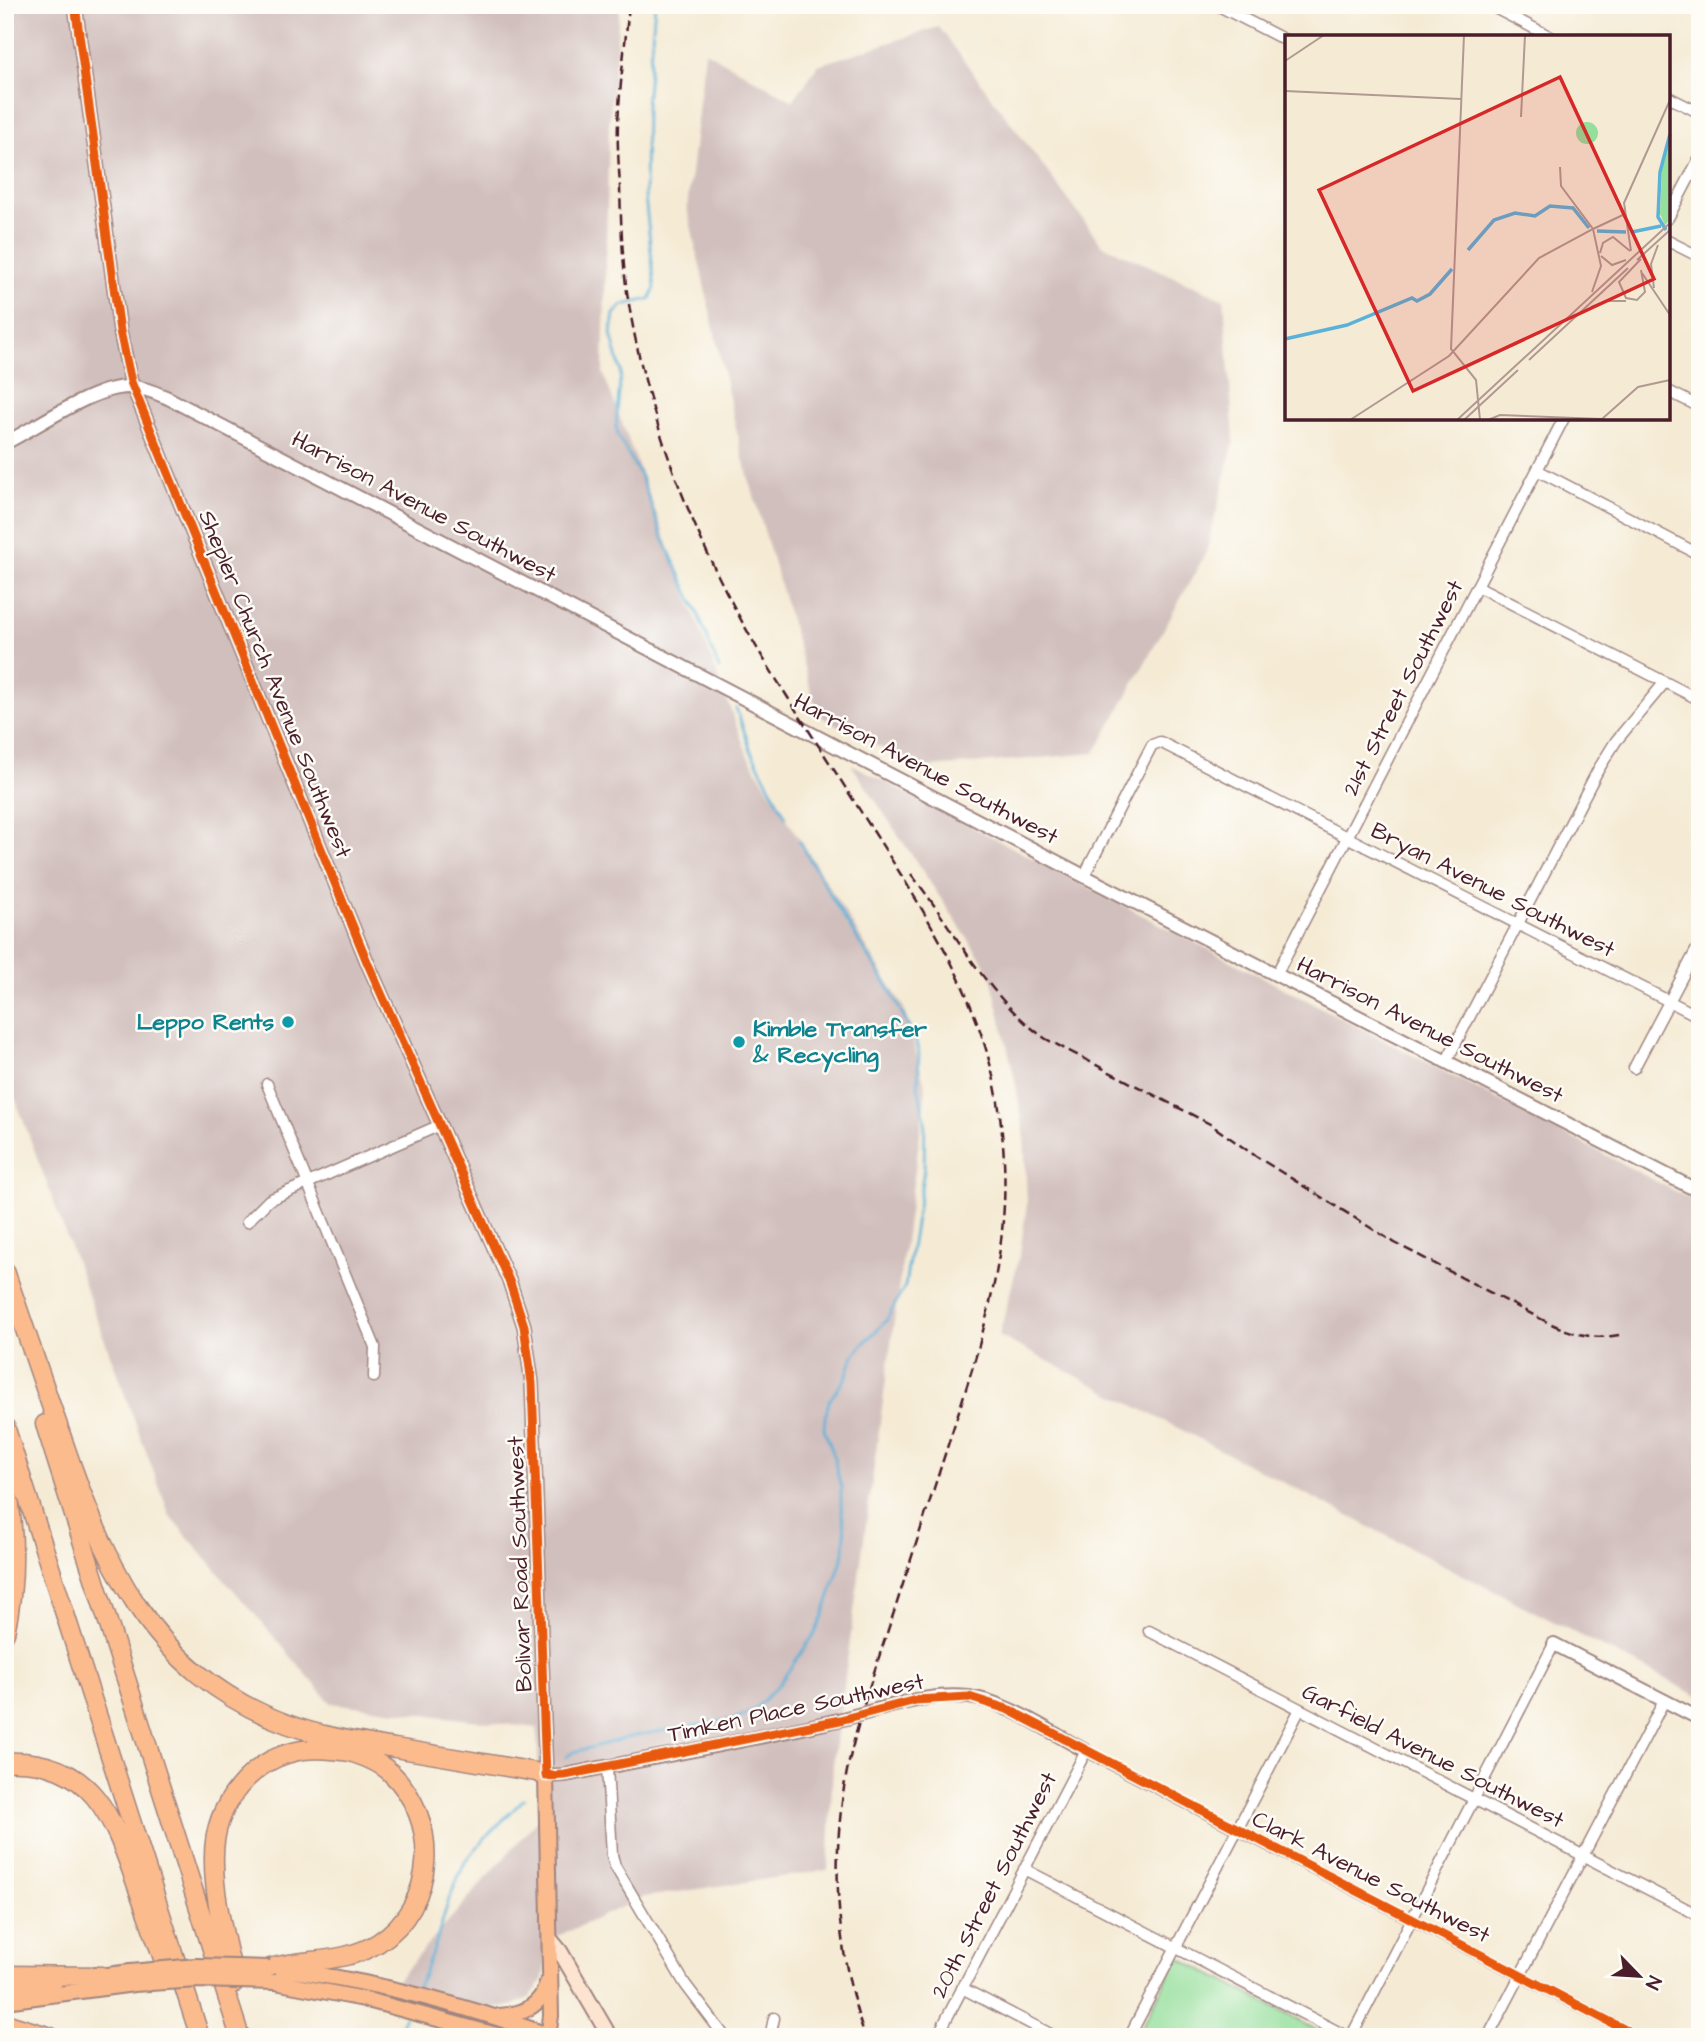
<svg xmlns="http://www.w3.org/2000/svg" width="1705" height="2042" font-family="'Architects Daughter',sans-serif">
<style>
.industrial{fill:#d1bfbd}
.green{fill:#94df9b;stroke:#6f7f63;stroke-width:2}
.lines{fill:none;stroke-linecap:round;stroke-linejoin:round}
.stream{stroke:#5cb1d8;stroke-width:2.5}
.minor-casing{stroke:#a08580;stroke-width:13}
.tertiary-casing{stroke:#a08580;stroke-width:16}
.secondary-casing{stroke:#a08580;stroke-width:18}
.primary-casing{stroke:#a08580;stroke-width:18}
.motorway-casing{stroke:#a08580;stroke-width:21}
.minor{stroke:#fff;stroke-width:10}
.tertiary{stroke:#fff;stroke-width:12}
.secondary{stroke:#fde4d1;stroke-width:14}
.primary{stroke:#fbbb8d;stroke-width:14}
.motorway{stroke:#fbbb8d;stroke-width:18}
.rail{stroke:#4a1f2b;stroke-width:2.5;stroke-dasharray:10 5;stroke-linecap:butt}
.primary-bridge-casing{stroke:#a08580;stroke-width:18;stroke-linecap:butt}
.primary-bridge{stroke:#fbbb8d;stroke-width:14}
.cycleway-casing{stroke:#fdfcf7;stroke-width:13}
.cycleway{stroke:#e8590c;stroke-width:9}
.culture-dot{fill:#0f9aa8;stroke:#fdfcf7;stroke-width:2.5}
.labels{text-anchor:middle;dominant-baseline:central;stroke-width:5;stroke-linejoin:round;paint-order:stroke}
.street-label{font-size:23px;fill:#4a1f2b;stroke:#fdfcf7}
.culture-label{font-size:23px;font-weight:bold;fill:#0d838f;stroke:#fdfcf7;text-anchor:end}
.inset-river{fill:none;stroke:#5cb1d8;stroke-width:3.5}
.inset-road{fill:none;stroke:#b19991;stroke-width:2}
.view{fill:#d62828;fill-opacity:0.15;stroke:#d62828;stroke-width:3.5}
.inset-edge{fill:none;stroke:#4a1f2b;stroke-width:3.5}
</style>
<rect width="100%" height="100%" fill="#fdfcf7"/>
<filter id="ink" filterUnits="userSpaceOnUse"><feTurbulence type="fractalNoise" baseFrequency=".0143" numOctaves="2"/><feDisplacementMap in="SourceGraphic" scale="14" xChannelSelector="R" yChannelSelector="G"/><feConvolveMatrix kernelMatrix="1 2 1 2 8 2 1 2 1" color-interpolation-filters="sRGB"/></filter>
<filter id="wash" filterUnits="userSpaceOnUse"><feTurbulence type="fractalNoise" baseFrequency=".00686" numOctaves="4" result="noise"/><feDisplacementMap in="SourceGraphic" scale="28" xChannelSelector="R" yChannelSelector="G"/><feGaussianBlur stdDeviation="1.57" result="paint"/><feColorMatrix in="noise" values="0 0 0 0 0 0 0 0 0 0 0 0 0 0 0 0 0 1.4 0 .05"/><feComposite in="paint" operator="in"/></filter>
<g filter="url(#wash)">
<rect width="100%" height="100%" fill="#f5ebd5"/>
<path class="industrial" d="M5,5h615l-11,121 -6,247 145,383 155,250 23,83 -93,675 -5,106 -184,27 -93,42 -9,43 -13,16 -18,8 -19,3 -97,-27 145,-165 -3,-89 -206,-25 -161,-187 -165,-445z
M939,27l163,218 122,54 10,143 -28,111 -111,200 -175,15 -102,-53 -76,-260 -55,-247 18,-157 88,50 25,-36z
M851,764l849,440v493l-701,-361 21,-82 7,-50 -3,-72 -9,-52 -25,-108z"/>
<path class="green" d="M1178,1957l152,80h-193z"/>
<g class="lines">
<path class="stream" d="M655,5l-9,100 -1,92 10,91 -5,11 -27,6 -9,9 -3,20 10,37 -5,54 2,11 23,41 21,59 34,73 23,60
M736,708l15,43 35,66
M566,1757l8,-5 64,-17 97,-16 19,-9 25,-26 35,-49 10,-21 20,-61 1,-21 -4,-26v-18l-9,-38 -8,-21 1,-11 4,-17 17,-24 7,-20 9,-12 24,-24 19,-35 19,-117 1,-49 -7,-34 1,-33 -4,-14 -25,-49 -49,-77 -42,-72
M416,1991l18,-42 15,-50 16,-37 19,-23 40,-40
M396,2037l9,-21"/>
</g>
</g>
<g filter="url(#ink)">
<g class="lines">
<g class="minor-casing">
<path id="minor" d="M1217,5l70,36
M1489,5l62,32
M1668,97l32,16
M1668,218l32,-61
M1668,241l32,16
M1668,391l32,16
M1537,470l163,85
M1477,586l223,114
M1084,876l68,-131 8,-3 540,275
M1276,975l288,-557
M1446,1062l152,-292 18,-29 49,-59
M1634,1068l66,-125
M267,1084l108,263 -1,30
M247,1222l22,-22 169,-74
M1149,1631l551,285
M607,1767l5,88 3,11 70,118 40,53
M1024,1869l324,168
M962,1988l94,49
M770,2037l4,-19
M937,2037l149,-286 553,286
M1129,2037l171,-328
M1351,2037l203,-393
M1488,2037l176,-336"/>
</g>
<g class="tertiary-casing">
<path id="tertiary" d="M75,5l45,326 11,51 237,582 142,319 14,43 8,57 14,393 19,-1c91,-18 183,-34 273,-55 43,-10 87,-28 131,-23 39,5 82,36 117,54
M5,443c33,-16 90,-58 126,-56 12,0 25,6 37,11l916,478 616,316
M1554,1644l146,75"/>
</g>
<g class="secondary-casing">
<path id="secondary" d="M550,1939l10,12 50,86"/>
</g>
<g class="primary-casing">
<path id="primary" d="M546,1776l5,240 -3,21
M278,1969c91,11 183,35 270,66
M93,1977l37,-5
M275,1982l89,17 140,38
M5,1989l50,-7
M5,2001l129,-17
M499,2016c23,-2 42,-9 48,-33"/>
</g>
<g class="motorway-casing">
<path id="motorway" d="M5,1271c18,52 36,104 53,155 44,131 89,246 229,298 35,13 72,18 108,24 47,8 94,16 141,24l10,4
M45,1424l195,613
M5,1426l195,611
M5,1474c10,53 12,106 0,159
M5,1762c87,-4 108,55 132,124 11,31 22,61 33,92
M270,1968c36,-10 74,-4 108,-25 59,-38 63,-123 12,-171 -12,-11 -28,-16 -43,-21
M5,1975l97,1
M235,1983c-9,-41 -22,-85 -21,-127 0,-51 37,-98 89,-106 18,-2 35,0 53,3
M5,2023l46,14"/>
</g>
<use href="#minor" class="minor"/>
<use href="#tertiary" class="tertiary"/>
<use href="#secondary" class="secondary"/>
<use href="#primary" class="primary"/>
<use href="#motorway" class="motorway"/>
<path class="rail" d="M629,5c-4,40 -9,79 -11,118 -1,22 1,44 2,65 1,32 2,65 6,97 18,129 70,262 137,373 38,61 77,121 116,182 58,91 110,174 122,284 13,109 -12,194 -45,296 -21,65 -42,130 -63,195 -17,51 -35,103 -46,156 -17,88 -11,181 18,266
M911,874c46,58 73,121 135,165l164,85 47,33 138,86 150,78c27,13 50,20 79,13"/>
<g class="primary-bridge-casing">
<path id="primary-bridge" d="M130,1972l67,-6 73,2
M134,1984l65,-4 76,2"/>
</g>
<use href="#primary-bridge" class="primary-bridge"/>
<g class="cycleway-casing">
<path id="cycleway" d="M75,5l45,326 11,51 237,582 142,319 14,43 8,57 14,393 19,-1 275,-55 76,-20 53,-3 38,12 632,328"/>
</g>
<use href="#cycleway" class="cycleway"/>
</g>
</g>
<g class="culture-dot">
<circle cx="288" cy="1022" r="7"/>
<circle cx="739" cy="1042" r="7"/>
</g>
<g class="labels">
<g class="street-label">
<text transform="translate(424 507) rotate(28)">Harrison Avenue Southwest</text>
<text transform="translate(275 684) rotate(68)">Shepler Church Avenue Southwest</text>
<text transform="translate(1403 688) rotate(-63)">21st Street Southwest</text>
<text transform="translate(926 769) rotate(28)">Harrison Avenue Southwest</text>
<text transform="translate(1493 890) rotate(27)">Bryan Avenue Southwest</text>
<text transform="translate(1430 1030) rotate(27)">Harrison Avenue Southwest</text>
<text transform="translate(520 1564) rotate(-92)">Bolivar Road Southwest</text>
<text transform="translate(796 1708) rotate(-12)">Timken Place Southwest</text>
<text transform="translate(1433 1756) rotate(27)">Garfield Avenue Southwest</text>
<text transform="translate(1371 1877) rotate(27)">Clark Avenue Southwest</text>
<text transform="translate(994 1885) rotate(-63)">20th Street Southwest</text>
</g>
<g class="culture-label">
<text x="274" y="1022">Leppo Rents</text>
<text x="753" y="1029" text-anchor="start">Kimble Transfer<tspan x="753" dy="26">&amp; Recycling</tspan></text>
</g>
</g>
<g transform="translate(1285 35)">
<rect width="385" height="385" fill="#f5ebd5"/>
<path d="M291 98a11 11 0 1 1 22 0a11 11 0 1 1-22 0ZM385,102v83l-5,5 -5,-11 2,-44z" fill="#94df9b"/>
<path class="inset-river" d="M381,195l-8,-13 2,-45 10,-38M312,196l29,1M347,197l29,-6M183,215l26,-30 21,-7 20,3 15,-10 23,2 16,20M0,304l62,-14 65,-27 5,3 13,-7 22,-25"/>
<path class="inset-road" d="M179,0l-13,314 25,31 4,40M320,0h62M0,26l39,-26M0,56l176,8M236,82l4,-82M308,194l32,-15M346,216l-7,-48 46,-103M315,218l3,-10 10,-6 17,14M316,221l11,9 14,-5M352,225l33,-30M356,235l4,22 -8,8 -11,-2 -7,-16 22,-23M357,238l28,42M369,253l-3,-24 7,-19M307,257l9,-26 -8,-37M306,272l15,-6h20M244,325l99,-92M65,385l99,-64 90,-98 54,-29 -32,-43 -1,-19M172,385l213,-197M179,385l54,-50M203,385l12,-5 102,4 36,-32 32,-7"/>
<path class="view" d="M275,42l94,202 -241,112 -94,-201z"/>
<rect width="385" height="385" class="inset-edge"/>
</g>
<rect width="1705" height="2042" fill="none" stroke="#fdfcf7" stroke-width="28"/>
<g transform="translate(1639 1976) rotate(115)" stroke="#fdfcf7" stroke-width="5" paint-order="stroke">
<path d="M0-5L12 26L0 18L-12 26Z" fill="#4a1f2b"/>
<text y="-10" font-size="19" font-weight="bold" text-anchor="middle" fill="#4a1f2b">N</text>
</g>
</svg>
